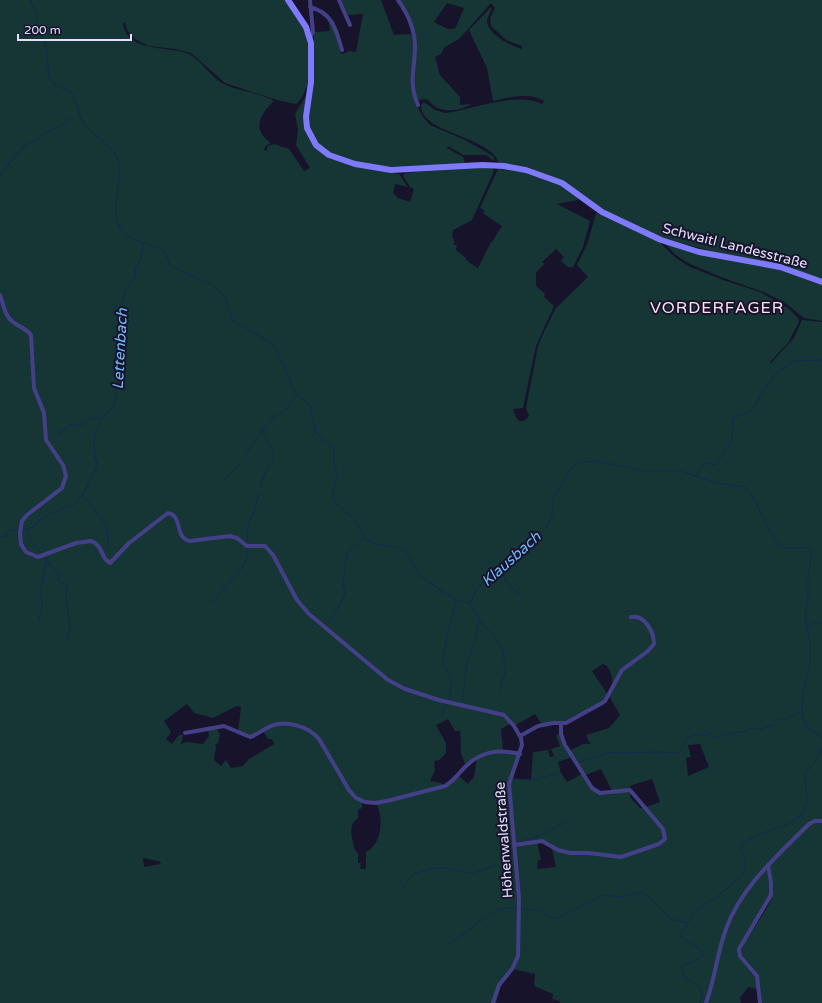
<svg xmlns="http://www.w3.org/2000/svg" width="822" height="1003" font-family="'Varela Round',sans-serif">
<style>
.green{fill:#163535;fill-rule:evenodd}
.lines{fill:none;stroke-linecap:round;stroke-linejoin:round}
.stream{stroke:#122950;stroke-width:1}
.street{stroke:#444088;stroke-width:4}
.secondary{stroke:#7f7af9;stroke-width:6}
.labels{text-anchor:middle;dominant-baseline:central;stroke-width:4;stroke-linejoin:round;paint-order:stroke}
.street-label{font-size:14px;fill:#e3dffe;stroke:#17132b}
.water-label{font-size:15px;font-style:italic;fill:#72b8f9;stroke:#17132b}
.quarter-label{font-size:16px;letter-spacing:1px;fill:#fee1f3;stroke:#17132b}
</style>
<rect width="100%" height="100%" fill="#17132b"/>
<path class="green" d="M0,0h285c6,9 14,18 19,28 9,17 9,64 -8,76l-19,-4 -52,-17 -34,-30 -16,-4 -26,-3 -13,-6 -9,-10 -2,-8 -2,2c5,30 46,21 66,30 13,7 20,21 33,29 15,9 36,8 52,18 -15,14 -22,29 -3,42l-4,2 -3,4 2,2 2,-5 6,-2 15,5 15,22 6,-3 -14,-23 2,-15 -3,-16 12,-20 -2,34 27,31 30,9 37,6 9,13 -13,-3 -2,9 5,5 12,4 4,-13 -4,-2 -7,-11 2,-3 61,-5h26l2,3 -22,49 -19,10 -1,8 2,1v6h3l-1,5 10,8v2l12,8 13,-26h1l10,-16 -18,-12v-4l-4,-2 18,-39 20,1 45,16 15,11v3l-21,4 33,17 -7,26 -10,20h-5l-7,-6 3,-4 -8,-8 -14,13 2,2 -8,9v13l9,8 -1,3 10,9 -18,40 -13,62 -10,1 3,8 3,4h5l5,-5 -3,-8 12,-62 4,-10 14,-28 32,-31 -11,-12 11,-23 8,-29 61,27 19,18 12,8 35,14 37,12 28,16 10,10 1,4 -11,21 -18,19 1,1 23,-25 8,-18 20,2v681h-60l-4,-28 -17,-21c-1,-12 29,-43 32,-61 1,-10 -2,-21 -4,-31l1,33 -32,57 17,22 2,15 -9,-2 -8,11 1,5h-181v-2l-8,-2 1,-5 -19,-8 1,-12 -23,-5 -10,12 -6,22h-496zM603,664l4,2c7,11 7,17 1,29l-16,-24zM609,696l11,19 -11,13 -23,7 4,9h-7l-14,7 -10,-17 -3,1 4,11 -9,3 3,7 -4,1 -2,-7 -15,2 -2,28 -21,-1 10,-25 -17,-3 -2,-22 11,-6 2,3 21,-12 7,11 24,-2 39,-22zM187,704l7,9 19,5 24,-12 4,1 -3,26 14,4 11,-6 5,8h4l2,5 -25,15 -6,7 -12,2 -5,-8 -5,6 -7,-6 2,-13 -1,-2 3,-2 2,-8 -4,-8 -8,2 1,7 -6,8 -16,-2 -6,2 2,-9h-4l-7,9 -6,-5 5,-7 -7,-11zM448,719l7,12h5l1,22 5,13 11,-8 -3,19 -6,7 -10,-9 -15,11 -2,-3 -11,-2 5,-11 -1,-9 5,-1 7,-7v-10l-10,-18zM700,744l9,23 -21,9 -2,-18 5,-1 -3,-12zM572,757l10,17 -15,8 -6,-9 -3,-11zM601,769l11,22h-17l-12,-17 3,1zM652,779l8,23 -16,6h-4l-10,-11 2,-5 -4,-3 4,-4zM362,801l14,2c8,14 6,41 -10,49v17h-6l1,-6h-3v-10l-3,-3c-3,-12 -8,-24 3,-32v-8l4,-2zM537,842h6l8,4 5,21 -19,2 1,-9h3zM143,858l16,3 2,3 -17,3z
M341,0h40l13,35 17,-1 1,2 2,14 -3,29 4,23 8,15 7,8 33,14 25,14 6,4v3h-2l-5,-5h-24l-15,-9 -1,2 16,9 2,6c-39,4 -146,16 -157,-39 -1,-7 2,-17 2,-24 2,-23 4,-45 4,-68l16,-1 -2,-13 5,5 8,31 5,-1 2,-2 8,1 7,-38 -15,1z
M400,0h422v280l-160,-42 -51,-23 -51,-35 -35,-14 -26,-3c-10,-28 -79,-29 -78,-58l3,-3 11,8 10,3c27,-3 72,-22 97,-9l2,-3c-14,-9 -35,-4 -51,0l-6,-33 -18,-38 22,-23c1,5 -4,9 -4,15 2,13 24,24 35,27v-3l-16,-6 -15,-14 -1,-8 5,-10 -4,-5 -31,35 -16,10 -3,6 -6,3 5,18 20,22v8l11,-1c-7,6 -27,9 -35,3 -4,-2 -6,-6 -10,-8l-8,1c-6,-15 -3,-28 -3,-43 0,-20 -4,-41 -15,-57zM447,3l17,5 -9,21h-7l-14,-7z
M664,243l113,26 45,16v36l-18,-3 -20,-16 -18,-9 -45,-16 -33,-14 -12,-8z"/>
<g class="lines">
<path class="stream" d="M30,0l6,13 1,15 9,17 3,32 6,8 16,7c7,9 6,22 13,31 10,16 29,20 36,42l-4,39v14l4,10 8,9 36,13 5,13 3,4 41,18 13,14 6,21 41,24 16,33 5,14 16,14 6,28 18,16v14l4,13c-13,28 0,26 17,45 6,7 7,17 16,21 10,5 24,2 33,9 7,5 9,16 15,23 6,7 41,30 49,29l4,-3 4,-10 31,-32 22,-15 17,-15 6,-12 1,-17 19,-32 7,-5 17,-1 49,10h35l37,12 28,4c13,12 20,43 35,58 9,8 24,-3 32,6l-4,25v21l-3,19 5,28v21l-7,28 -1,23 5,12 15,9
M0,175l23,-28 16,-9 7,-6 14,-5 12,-10
M59,436l1,-4 7,-3 2,-4h12l12,-7 9,1
M246,455l14,-22 15,-17 10,-5 12,-16
M697,476l7,-13 12,2 16,-25 1,-22 17,-6 25,-38 10,-7 9,-6 28,-1
M224,480l18,-19
M261,487c0,-16 16,-23 12,-34 -2,-8 -8,-15 -11,-22
M83,494l24,33 1,22
M21,530l10,-2 19,-15 7,-1 8,-5 9,-2 11,-14 13,-26 -3,-8 -1,-21 3,-8 9,-15 8,-6 5,-27v-21l3,-12 -3,-11 3,-10 -3,-9v-6l7,-22 10,-13 -1,-6 5,-9 4,-18
M28,530l2,10 12,13
M0,537l7,-1 2,-6h9
M361,541l4,-3
M247,542l1,-16 6,-14 5,-19
M43,556l16,19 -1,6 3,3 3,-1 3,3 -1,13 4,26
M497,568l14,19 12,10
M213,603c10,-19 36,-32 35,-55
M469,603l13,20 13,14 7,13 4,17 -6,23
M39,619l3,-11 -1,-16 5,-31
M328,622l11,-15 7,-15 -3,-8 4,-31 11,-10
M806,627l10,-5 6,1
M67,641l3,-12
M449,700l3,-18 -8,-17 -1,-10 13,-54
M463,700l3,-33 10,-29 3,-19
M442,714l5,-10
M578,762l31,-9 53,-1 17,1c8,-9 2,-15 17,-18 4,0 6,-1 10,1l3,-3 8,5 9,-4 16,-2 10,-4 8,1 13,-4 6,-6h8l15,-9
M513,779l18,1 25,-6
M517,842l20,-5 33,-17
M403,887l11,-13 16,-5 13,-1 29,5 22,-7
M521,909l19,1 8,6 8,3 48,-24 16,2 20,-5 10,6 20,21 18,4
M449,944l46,-33 7,-3h15
M700,1003c7,-15 -6,-20 -16,-26l-3,-10c4,-5 29,-6 19,-18 -6,-6 -19,-7 -19,-16l16,-24 17,-10 27,-22 4,-6 1,-9 -5,-13 2,-5c18,-17 57,-14 63,-39 3,-9 -2,-21 -1,-31l12,-15 5,-12"/>
<path class="street" d="M310,0l3,32 -3,6
M339,0l11,25
M398,0c10,14 17,30 17,47 0,22 -7,35 3,58
M310,7c23,6 26,23 32,43
M0,295c4,10 4,20 13,27 6,5 13,6 18,13l3,53 10,25 2,27 17,25 3,11 -4,12 -35,27 -5,6 -2,12 1,11 5,8 12,5 38,-14 15,-2c12,4 10,18 19,22l19,-20 39,-30c15,2 6,25 22,28l40,-5 7,2 10,8h18l8,9 24,45 12,14 79,66 17,9 34,11 65,15 10,11 7,12 1,7 -13,39 10,115 -1,57 -6,13 -13,16 -6,18
M185,733l39,-7 26,11c7,-2 12,-7 19,-10 16,-8 39,-1 50,12l30,51 7,8 9,4 11,1 15,-3 54,-14c9,-5 13,-12 20,-19 16,-16 33,-18 55,-13
M520,736l18,-10 15,-3h13l36,-20 3,-2 17,-31 26,-19 6,-7c0,-11 -9,-30 -23,-27
M514,845l28,-4 16,9 12,3h19l32,4 38,-13 6,-5 -2,-10 -33,-39 -30,3 -8,-5 -27,-43 -4,-11v-10
M706,1003c9,-24 11,-50 20,-74 15,-42 52,-74 83,-105l6,-3h7
M760,1003l-3,-27 -17,-20 -1,-7 32,-54v-13l-3,-17"/>
<path class="secondary" d="M288,0l18,27 5,16v39l-5,35 1,11 9,17 13,10 26,9 36,6 91,-5 22,1 22,4 36,13 40,29 59,28 38,12 81,15 42,15"/>
</g>
<g class="labels">
<g class="street-label">
<text transform="translate(735 246) rotate(14)">Schwaitl Landesstraße</text>
<text transform="translate(504 840) rotate(-94)">Höhenwaldstraße</text>
</g>
<g class="water-label">
<text transform="translate(120 349) rotate(-87)">Lettenbach</text>
<text transform="translate(511 559) rotate(-42)">Klausbach</text>
</g>
<g class="quarter-label">
<text x="717" y="308">VORDERFAGER</text>
</g>
</g>
<path d="M18 34v6h113v-6" fill="none" stroke="#e3dffe" stroke-width="2"/>
<text x="24" y="34" font-size="12" fill="#e3dffe" stroke="#17132b" stroke-width="3" paint-order="stroke">200 m</text>
</svg>
